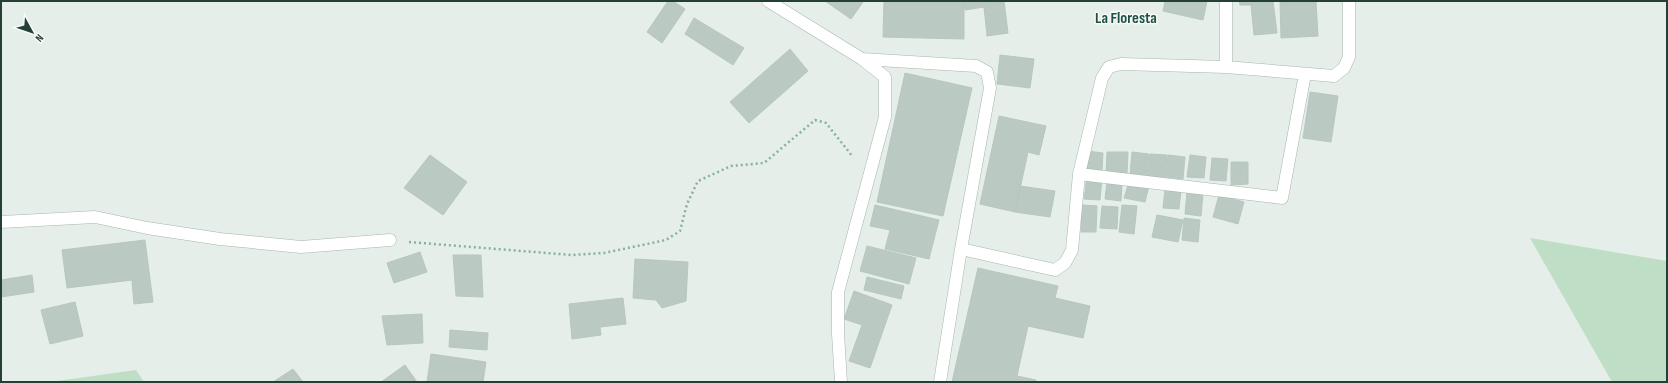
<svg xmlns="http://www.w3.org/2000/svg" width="1668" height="383" font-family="'Sofia Sans Condensed',sans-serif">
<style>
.green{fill:#bfdec6}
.building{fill:#bac9c2;stroke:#b7c7c0}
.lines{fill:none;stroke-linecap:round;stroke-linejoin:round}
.minor-casing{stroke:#a7b6b0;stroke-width:13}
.path{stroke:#86b0a1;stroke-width:2.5;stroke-dasharray:2 3;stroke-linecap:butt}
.minor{stroke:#fff;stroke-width:12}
.labels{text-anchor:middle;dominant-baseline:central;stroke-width:3;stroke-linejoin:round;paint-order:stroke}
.quarter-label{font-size:16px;font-weight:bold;fill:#205143;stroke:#f6faf8}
</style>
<rect width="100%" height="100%" fill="#e5eee9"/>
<path class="green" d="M1530,238l137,23v121h-55z
M136,370l8,12h-94z"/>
<path class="building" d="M668,1h5l12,8 -23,34 -15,-11z
M825,1h37l1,1 -12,17z
M884,1h80v38l-81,-2z
M964,1h40l4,32 -21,3 -3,-29 -19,3z
M1165,1h42l-4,19 -40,-9z
M1239,1h34l4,32 -23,2 -3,-30h-11z
M1280,1h36l2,35 -37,2z
M694,18l50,30 -11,17 -48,-31z
M790,49l18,22 -59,52 -19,-21z
M1000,55l34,4 -4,29 -33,-4z
M905,73l67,15 -29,128 -66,-14z
M1310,92l28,4 -7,46 -28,-4z
M999,116l47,10 -7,29 -11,-3 -13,60 -35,-8z
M1087,151l16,2 -1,17 -15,1z
M1107,152h21l-1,22 -21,-1z
M1132,152l17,2 -2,22 -17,-1z
M1150,154l17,1 -2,23 -17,-2z
M430,155l37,27 -24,33 -39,-27z
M1168,155l17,2 -2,22 -17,-2z
M1190,155l16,2 -2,21 -17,-1z
M1212,158l16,1 -2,22 -16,-1z
M1231,162h17v22l-17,1z
M1087,177l15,1 -2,22 -16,-1z
M1107,182l15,2 -1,17 -16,-2z
M1128,185l21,1 -4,16 -21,-4z
M1020,186l35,5 -5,26 -35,-5z
M1165,189l16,1 -2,19 -16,-1z
M1187,192l16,2 -2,22 -16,-2z
M1219,195l25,7 -6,22 -25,-7z
M875,205l64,15 -10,39 -44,-10 5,-19 -20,-4z
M1082,205l15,1 -1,26h-15z
M1122,205l15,1 -3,28 -15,-2z
M1102,206l16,1 -1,22 -17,-1z
M1157,215l26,5 -5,22 -26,-5z
M1184,218l16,2 -2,22 -16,-2z
M145,240l8,62 -19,2 -2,-24 -65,8 -5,-38z
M867,246l49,12 -7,26 -49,-13z
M420,252l7,20 -33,11 -7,-20z
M453,255h28l2,42 -27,-1z
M635,259l53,3 -2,39 -24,7 -6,-8 -23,-2z
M978,268l80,18 -3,12 35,8 -7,32 -55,-12 -11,50 19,4v2h-84z
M32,275l2,17 -33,5v-17z
M867,277l37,9 -3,13 -37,-9z
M854,291l38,14 -22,63 -21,-7 13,-36 -18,-6z
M623,298l3,26 -26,3 1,8 -29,4 -3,-35z
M75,302l8,34 -33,8 -9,-34z
M422,314l1,29 -36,2 -5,-29z
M450,330l38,3 -1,17 -38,-3z
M431,354l55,8 -3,20h-56z
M405,365l12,17h-36z
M293,369l10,13h-30z"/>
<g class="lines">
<g class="minor-casing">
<path id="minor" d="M768,1l94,58 23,18v40l-47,175v42l3,48
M862,59l114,7 11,6 3,16 -29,161 -21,133
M1226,67v-66
M1079,174l203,24 23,-124
M1,222l94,-5 52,11 73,11 81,8 89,-7
M961,249l94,21 10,-7 7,-13 7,-76 23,-96 7,-11 12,-3 105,3 108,9 10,-8 5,-11v-56"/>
</g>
<path class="path" d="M409,242l163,13 32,-2 62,-13 14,-9 7,-27 11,-23 33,-15 33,-3 51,-43 11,3 27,34"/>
<use href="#minor" class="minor"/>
</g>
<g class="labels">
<g class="quarter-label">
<text x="1126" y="18">La Floresta</text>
</g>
</g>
<rect width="1668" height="383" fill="none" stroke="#243f37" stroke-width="4"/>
<g transform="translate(32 32) rotate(130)" stroke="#f6faf8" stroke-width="3" paint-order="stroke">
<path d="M0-3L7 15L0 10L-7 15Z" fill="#243f37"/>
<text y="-6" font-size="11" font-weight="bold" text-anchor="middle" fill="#243f37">N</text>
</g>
</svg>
